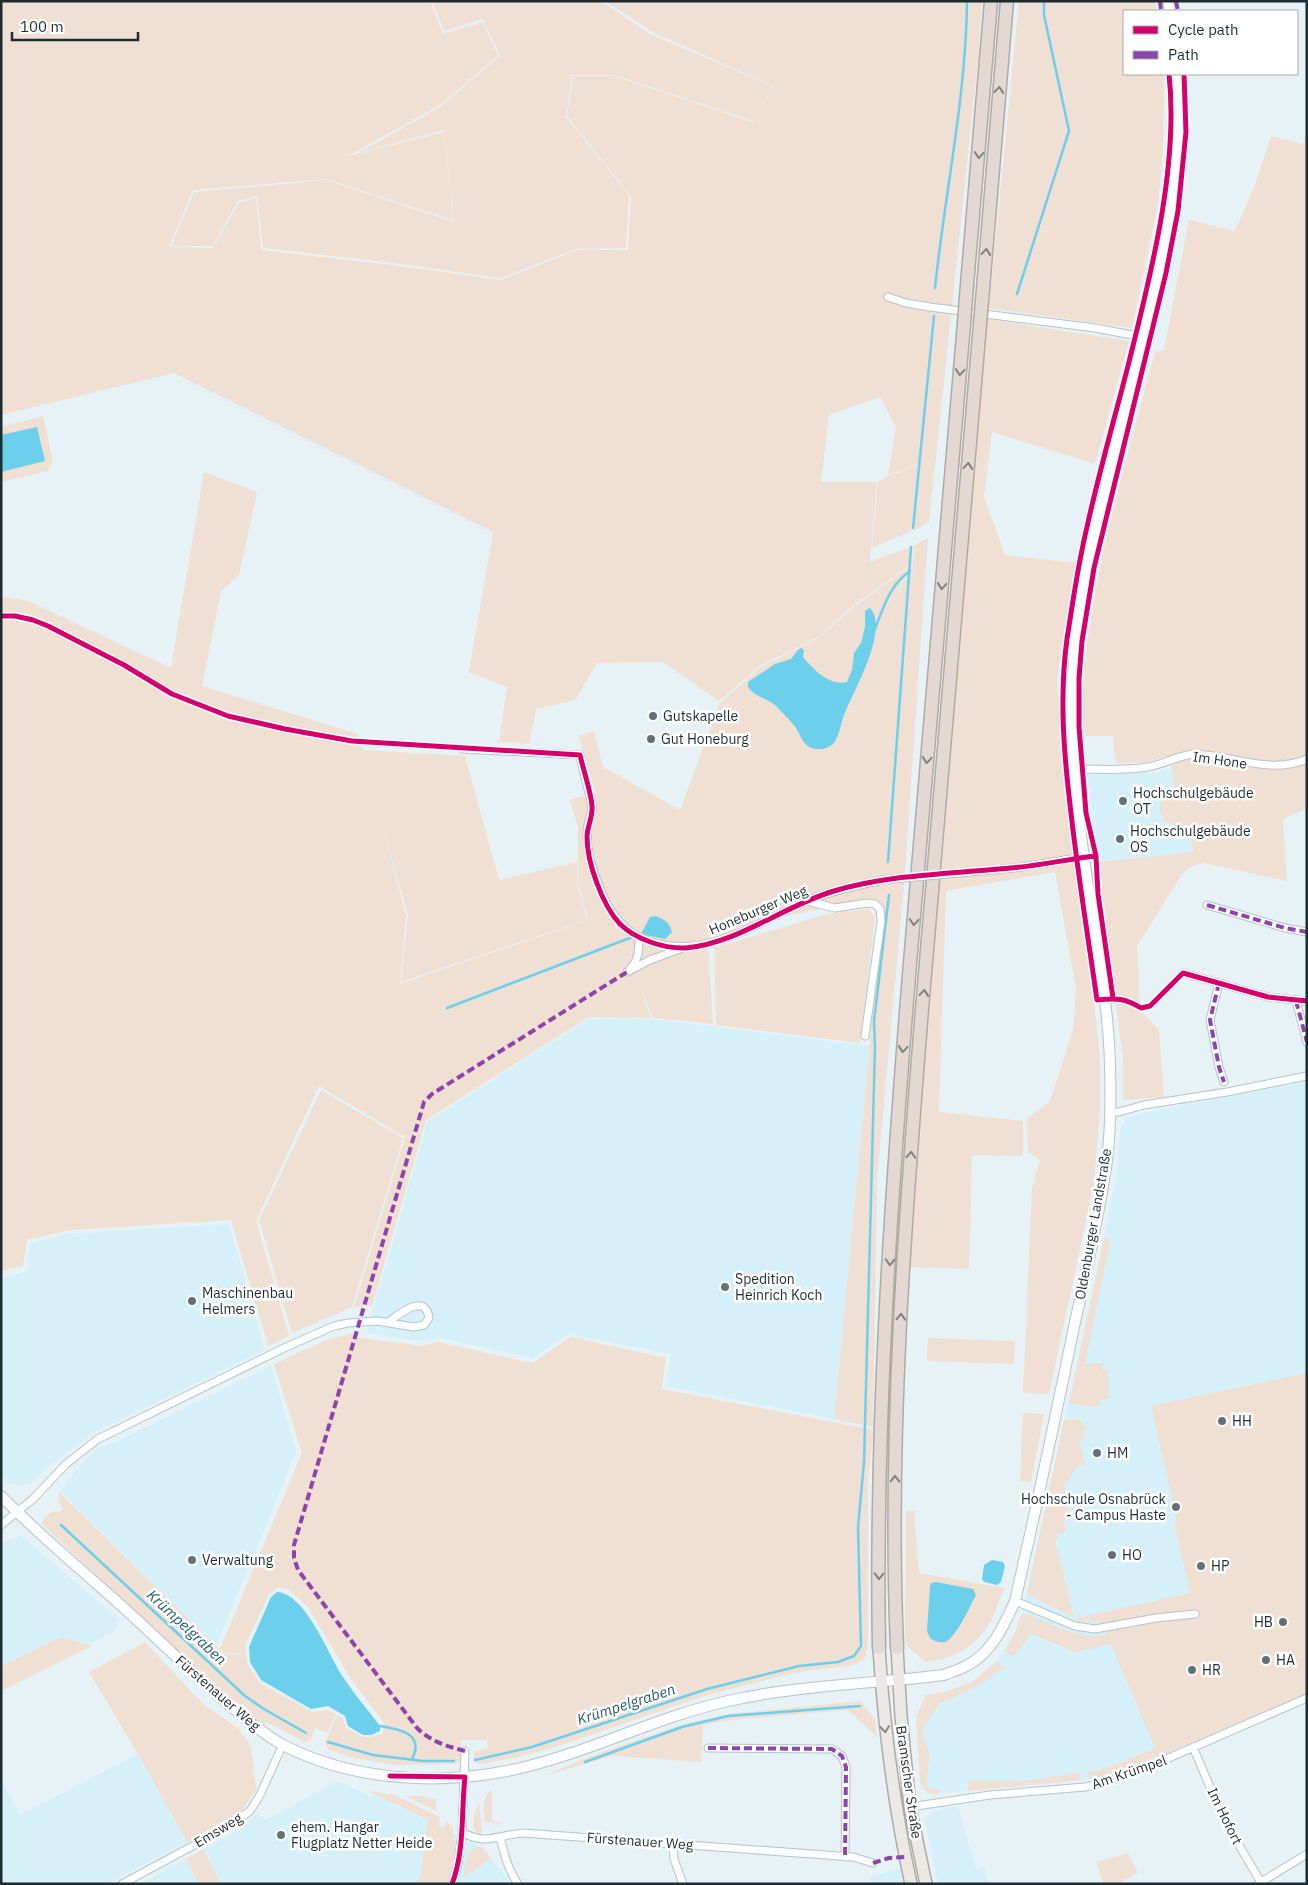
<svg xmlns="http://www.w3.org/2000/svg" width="1308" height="1885" font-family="'IBM Plex Sans',sans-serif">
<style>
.built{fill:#d6f0f9}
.green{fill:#f0dfd3}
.water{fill:#6ccfeb}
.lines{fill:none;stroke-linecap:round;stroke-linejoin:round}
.stream{stroke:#6ccfeb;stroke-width:2.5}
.street-casing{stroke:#b7c3c7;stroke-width:9}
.secondary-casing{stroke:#b7c3c7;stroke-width:12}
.primary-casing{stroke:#afaaa4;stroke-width:14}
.highway-casing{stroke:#afaaa4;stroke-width:15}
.street{stroke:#fbfdfe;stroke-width:7}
.secondary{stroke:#fbfdfe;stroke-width:10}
.primary{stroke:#ece8e3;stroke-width:11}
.highway{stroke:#e3d9d2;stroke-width:12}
.street-bridge-casing{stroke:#b7c3c7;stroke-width:9;stroke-linecap:butt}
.highway-bridge-casing{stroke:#afaaa4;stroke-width:15;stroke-linecap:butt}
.street-bridge{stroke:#fbfdfe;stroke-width:7}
.highway-bridge{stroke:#e3d9d2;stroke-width:12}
.quiet{stroke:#8e44ad;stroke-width:4;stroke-dasharray:8 4;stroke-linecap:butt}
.cycleway-casing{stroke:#fff;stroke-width:8}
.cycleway{stroke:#d6006c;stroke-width:5}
.oneway{stroke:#808282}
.oneway2{stroke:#848a8a}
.poi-dot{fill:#637176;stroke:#fff;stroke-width:2}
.labels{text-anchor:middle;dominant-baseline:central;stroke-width:5;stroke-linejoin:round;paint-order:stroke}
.poi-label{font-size:14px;fill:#1d2c31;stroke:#fff;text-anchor:start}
.street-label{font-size:14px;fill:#1d2c31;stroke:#fff}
.water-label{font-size:15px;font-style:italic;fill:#275c6d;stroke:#fff}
</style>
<rect width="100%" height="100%" fill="#e6f2f6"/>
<path class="built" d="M1172,768l3,23 -14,9 3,22 24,4 6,26 -95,10 -12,-87 71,-3z
M589,1019h63l218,27 -36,373 -168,-33 5,-32 -102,-20 -36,24 -94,-20 -18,3 -55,-8 62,-212z
M1307,1082v612l-148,62 -51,19 -18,4 -43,5 -118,10 -6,-5 -3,-7 -4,-65 10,-22 19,-3 27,-10 25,-21 19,-30 8,-26 77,-353 16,-81 3,-40 5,-12 11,-5z
M229,1224l36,126 -174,84 -36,27 -23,21 -11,4 -12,-3 -8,-7v-198l26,-7 3,-27 35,-10z
M271,1366l25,86 -80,194 -156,-155 15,-20 21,-22 24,-9z
M21,1535l97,84 -1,11 -28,14 -28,-7 -60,29v-122z
M138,1754l49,88 -79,42h-107v-105l19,36z
M338,1781l33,16 4,-2 107,52 29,37h-371l100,-55 17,-15 9,6z
M958,1806l18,63 8,-2 5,17h-51l-13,-62 3,-7 7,-5z
M903,1868l4,16h-35l-2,-8z"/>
<path class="green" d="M1,1h429l13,33 40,-12 15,34 -58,49 -92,51 96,-24 9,88 -127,-41 -133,11 -24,57 44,1 26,-45 17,-5 5,52 132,15 108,15 76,-30h51l3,-54 -64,-80 6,-40h41l139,46 21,-36 -122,-54 -47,-31h377l-5,69 -48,452 -16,9 7,-67 -32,11 8,-48 -16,-30 -51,18 -8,67h56l-7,80 43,-16 -1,17 -59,43 -36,32 -56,27 -42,36 -56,-39 -66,1 -22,37 -39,9 -7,35 -30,-2 8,-55 -38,-15 24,-140 -319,-159 -173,42z
M432,1h169l49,33 123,52 -19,35 -140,-46h-42l-6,42 63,78 -3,53 -50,1 -75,29 -108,-15 -130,-15 -6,-52 -19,5 -25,45h-42l23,-54 133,-12 127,42 -10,-92 -86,23 82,-46 60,-51 -17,-37 -39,12z
M1019,1h136l2,10h-33v63h39l1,6 -1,68 -5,57 -26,123 -143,-20z
M1307,124v684l-22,10 -2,3 4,60 -83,-18 -14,4 -8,7 -45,72 3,64 19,20 5,67 -41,3v-40l-24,-198 95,-10 -6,-26 -24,-4 -4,-12 1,-10 14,-9 -3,-23 -5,-12 -19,6 -33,1 -2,-27h-29c-1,-15 -2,-30 -1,-45 7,-116 43,-228 72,-339l9,-2 25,-130 46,11 20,-46 16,-49 32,8z
M987,319l142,22 -34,123 -103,-32 -8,65 21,58 70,8 -18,116 4,62 13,127 19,124 7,67v49l-6,74 -45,212 -26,-1 9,-205 8,-28 -12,-8 -1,-33 23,-18 23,-71 3,-41 -21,-117 -109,19 -7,221 84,9v35l-51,-1 -3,114 -61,-2 29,-400 5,-1z
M43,416l10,45 -6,10 -46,11v-55z
M919,465l-8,66 -39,17 6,-66 10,-6z
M204,472l53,20 -18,83 -18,16 -19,95 156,48 4,16 103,6 34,124 78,-18v20l10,38 -186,62 7,-67 -25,-88 23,89 -6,68 188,-64 -10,-38v-55l-8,-27 25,-8 -16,-56 15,-5 9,36 77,43 40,-107 41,-36 56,-28 36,-31 59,-44 -1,11 -9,6 -14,53 15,-53 9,-6 2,-30 14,-7 -24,347 -27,294 -4,248 -39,-8 37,-386 -5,-8 15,-104v-19l-11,-3 -115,23 -47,22 5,80 -60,-6 -13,-32 11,32 -62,-1 -163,103 -54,186 -18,1 51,-170 -86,-51 -63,135 33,115 -21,10 -37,-126 -161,10 -43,10 -4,26 -22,5v-674l25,3 145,68z
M869,909l6,7 -15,127 -144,-18 -2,-77 113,-34z
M321,1090l82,48 -51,169 -60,26 -33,-113z
M1104,1238h7l-26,126 19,-1 -2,7h6l1,29 -9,1v7l-31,-3z
M353,1333l-1,4 70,9 16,-4 95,21 37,-26 96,21 -4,31 212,41 -6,49v161l-2,15 -3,5 -13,6 -39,4 -30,6 -77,20 -146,50 -39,11 -39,7c-6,-2 -6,-6 -6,-12l14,-4 -1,-8h-26l1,18 -6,6 -62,1 -44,-8 -21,-7 -4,-7 12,-28 6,3 3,10c16,9 20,13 37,5l1,-10 -33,-44 -43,-72 -20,-18 -11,-1 -8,7 -24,50 2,18 13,20 52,29 16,-2 8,4 -9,19 -12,-5 -4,11 -6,3 -39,-20 -2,3 -51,-39 -172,-163c6,-7 8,-13 18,-11l4,-3 -4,-6v-11l160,157 9,6h11l6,-9 -7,8h-10l-8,-5 82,-196 -28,-89 50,-23z
M928,1338l87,3 -1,23 -87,-3z
M1307,1373v321l-148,62 -51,19 -18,4 -2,-7 11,-1 56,-23 -44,-104 -36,8 -46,-19 -1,5 -15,19 -8,-6 11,-20 5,-16 6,-1c24,10 53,27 80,20l-6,-12 -16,-1 -3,2 -3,-1 -2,-4 113,-25 -15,-66 2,-7 -26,-114z
M1023,1413l21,1 -13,68 -11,-1z
M1064,1420c14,0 17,-4 22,11h-3l2,8 -6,1 6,25 -8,2 -13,19 6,33 -6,2 2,11 -9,2 1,5 -3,1 19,77 -47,-23z
M906,1511h8l5,62 85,15c-5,12 -8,25 -15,36 -14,24 -38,35 -64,38l-20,-18z
M61,1637l31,9 -91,45v-25z
M145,1642l58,62 35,24 13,18 5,44 -15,22 -54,30 -49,-88 -49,-82z
M997,1661l7,7 -26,18 -39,18 -17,27 8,26 -4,22 3,10h10v5c-11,1 -15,-3 -19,-12l-4,-65 10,-22 19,-3 27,-10z
M861,1701l14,19 2,17 -29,-27 -119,10 -26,5 -2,37 -89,-6 -69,20 48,-20 92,-32 46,-10z
M1080,1773l1,7 -113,11v-10h49l1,1z
M492,1789v31l14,4 -21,-2c-1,-14 -4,-23 7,-33z
M368,1791l27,4 45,22 -1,8 5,3 2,-7 7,7v12l3,1 -3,25 -6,18h-34l7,-6 8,-58z
M405,1796h21l1,2 9,1v12z
M479,1802l3,32h-4l-5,-6 1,-13z
M477,1847h5l9,11 -28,20c2,-11 2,-26 14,-31z
M203,1849l18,35h-23l-12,-25z
M1128,1853l10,20 -21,11h-13l-8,-22z"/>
<path class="water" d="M37,427l8,34 -44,11v-37z
M870,608c20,21 -17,84 -26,107 -3,8 -5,21 -10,28 -4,4 -9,6 -14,6 -19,1 -18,-16 -28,-26 -5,-6 -11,-12 -16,-17 -9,-8 -21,-9 -28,-19v-5l27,-18 16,-5 7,-9 3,-2 3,2 -1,7c11,13 26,29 44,25l5,-12 2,-17 7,-10 4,-16v-16z
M656,916c9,4 13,6 16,16l-7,7 -24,-5 9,-17z
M992,1560l11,2 2,4 -4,16 -4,3 -13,-3 -2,-3 2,-14z
M936,1582l37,7 3,6c-6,11 -20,43 -31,47 -6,1 -11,-1 -15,-4l-3,-7 3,-44 1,-4z
M277,1592c29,2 51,62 66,85 11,17 25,33 37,49v5l-9,4h-8l-15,-9 -3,-10 -17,-10 -17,3 -50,-29 -11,-18 -1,-15 22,-50z"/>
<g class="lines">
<path class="stream" d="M935,288c10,-96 31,-190 32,-287
M1017,294l52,-163 -25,-116v-14
M913,528l21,-212
M875,629c9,-23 14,-43 35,-58
M888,862l23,-315
M447,1008l188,-72
M61,1525l184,171 19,13 42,24
M380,1726c20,3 45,8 32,33
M328,1742l45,13 50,6h31
M475,1760l57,-13 175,-58 92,-23 39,-4 16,-6 7,-10 -3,-119 6,-65 11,-415 -1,-26 15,-126
M585,1762l97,-35 46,-11 132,-10"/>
<g class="street-casing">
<path id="street" d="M888,297l18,6 24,4 165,21 48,9
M462,749l118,6c2,11 5,23 8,34 1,5 4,12 4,18 0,6 -3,13 -4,18 -2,14 0,28 4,41 10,33 23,63 57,75 56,20 107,-18 157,-40 24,-10 50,-15 76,-21
M1074,769c24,0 51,2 74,-2 16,-3 29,-11 45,-13 39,1 76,21 114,5
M948,874l66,-6 70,-11
M807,901l28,7 32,-5 8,1 5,5 1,12 -16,115
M1207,905l78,23 22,4
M630,969c9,-9 9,-20 9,-32
M627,972l23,-12 30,-11
M1183,973l85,24 39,4
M1219,983l-9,37 9,47 5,15
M1296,1001l11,41
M1110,1112h9l25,-7 83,-13 80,-16
M1,1525l32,-26 33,-35 32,-25 186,-91 50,-22 14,-3 29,-2 37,6 10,-2 5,-7c-4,-26 -29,-4 -41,4
M1015,1601l60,25 20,3 61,-11 39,-4
M1193,1747l31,73 38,64
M708,1748l124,1 10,7 4,11 -1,90
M910,1807l80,-12 95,-8 21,-4 58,-23 143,-62
M462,1832c24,14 35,3 61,1l330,24 20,6
M500,1837c4,16 8,33 18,47
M673,1843l1,16 9,25
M122,1884l102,-55 26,-18 10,-16 23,-51
M452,1884l6,-19 4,-33 3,-81
M1258,1884l49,-30"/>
</g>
<g class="secondary-casing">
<path id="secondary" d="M1168,1l2,10
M1,1496c43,44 92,83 137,125 34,31 66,64 102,93 14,11 28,23 43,31 72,37 160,41 238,23 71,-17 136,-51 207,-67 71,-16 143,-17 216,-26 7,-3 15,-5 22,-9 25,-12 38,-40 49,-65 21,-91 40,-182 59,-274 11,-51 23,-102 31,-153 6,-35 6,-73 5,-109 -1,-46 -9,-93 -16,-139 -14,-92 -29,-186 -19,-279 5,-57 19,-112 33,-168 14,-58 29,-116 42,-174 18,-75 33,-153 27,-231"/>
</g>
<g class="primary-casing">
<path id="primary" d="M879,1648c5,80 15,158 32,236
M897,1648l4,68 9,91 16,77"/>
</g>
<g class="highway-casing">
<path id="highway" d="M966,297l25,-296
M982,301l25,-300
M879,1648c-4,-224 12,-449 30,-673 18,-217 37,-434 55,-652
M897,1648c-9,-213 8,-427 25,-639 19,-228 38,-456 58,-685"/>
</g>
<use href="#street" class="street"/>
<use href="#secondary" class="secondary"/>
<use href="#primary" class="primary"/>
<use href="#highway" class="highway"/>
<g class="street-bridge-casing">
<path id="street-bridge" d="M882,880l66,-6"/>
</g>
<g class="highway-bridge-casing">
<path id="highway-bridge" d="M964,323l2,-26
M980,324l2,-23"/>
</g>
<use href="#street-bridge" class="street-bridge"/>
<use href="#highway-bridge" class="highway-bridge"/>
<path class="quiet" d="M1160,1l1,10
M1176,1l2,10
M1207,905l78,23 22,4
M1219,983l-9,37 9,47 5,15
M1296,1001l11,41
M708,1748l124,1 10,7 4,11 -1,90
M465,1751c-18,-5 -34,-9 -48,-23l-119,-158 -4,-12v-13l130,-443 8,-8 195,-122
M873,1863l16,-5 16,-1"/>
<g class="cycleway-casing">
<path id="cycleway" d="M1169,74c10,91 -18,200 -40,288 -14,55 -30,110 -42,165 -9,37 -14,74 -20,112 -8,58 -3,116 4,174 7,62 17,124 26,187 19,-2 28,-2 44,8l9,-2 33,-33 85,24 39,4
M1,616h14l18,4 15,6 76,39 48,29 56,22 57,13 67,12 228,14c3,14 12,40 12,52 1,9 -5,20 -5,30 0,25 15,68 33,87 15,15 44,25 66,24 53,-5 97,-42 148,-57 56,-17 118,-17 176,-23 29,-2 57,-9 86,-12
M1113,998l-15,-104 -2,-38 -10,-43 -7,-86v-49l3,-37 12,-73 72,-295 12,-62 8,-79 -2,-58
M390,1776l75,1c-4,35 0,73 -13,107"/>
</g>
<use href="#cycleway" class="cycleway"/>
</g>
<defs><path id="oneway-chevron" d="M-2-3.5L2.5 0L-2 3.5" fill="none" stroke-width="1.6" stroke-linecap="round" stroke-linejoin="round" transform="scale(1.25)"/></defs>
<g class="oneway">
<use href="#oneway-chevron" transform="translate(999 90) rotate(-85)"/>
<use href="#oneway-chevron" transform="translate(979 155) rotate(95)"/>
<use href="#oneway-chevron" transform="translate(986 252) rotate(-85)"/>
<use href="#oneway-chevron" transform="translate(960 372) rotate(95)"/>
<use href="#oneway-chevron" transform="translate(968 466) rotate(-85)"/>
<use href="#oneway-chevron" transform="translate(942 586) rotate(95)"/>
<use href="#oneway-chevron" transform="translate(927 760) rotate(95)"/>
<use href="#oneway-chevron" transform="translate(914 922) rotate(94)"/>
<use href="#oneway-chevron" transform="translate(924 993) rotate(-85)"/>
<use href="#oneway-chevron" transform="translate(903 1049) rotate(95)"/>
<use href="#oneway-chevron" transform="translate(911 1155) rotate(-86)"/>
<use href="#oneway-chevron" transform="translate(890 1262) rotate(93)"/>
<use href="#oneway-chevron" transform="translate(901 1317) rotate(-87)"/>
<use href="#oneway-chevron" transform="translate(895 1479) rotate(-89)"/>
<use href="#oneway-chevron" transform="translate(879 1576) rotate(91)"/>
</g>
<use class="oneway2" href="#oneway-chevron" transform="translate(885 1729) rotate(84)"/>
<g class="poi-dot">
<circle cx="653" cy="716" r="5"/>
<circle cx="651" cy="739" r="5"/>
<circle cx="1123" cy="801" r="5"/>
<circle cx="1120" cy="839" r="5"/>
<circle cx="725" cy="1287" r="5"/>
<circle cx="192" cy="1301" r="5"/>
<circle cx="1222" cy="1421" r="5"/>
<circle cx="1097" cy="1453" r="5"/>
<circle cx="1176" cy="1507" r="5"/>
<circle cx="1112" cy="1555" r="5"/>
<circle cx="192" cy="1560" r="5"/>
<circle cx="1201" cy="1566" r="5"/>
<circle cx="1283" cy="1622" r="5"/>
<circle cx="1266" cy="1660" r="5"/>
<circle cx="1192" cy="1670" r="5"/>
<circle cx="281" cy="1835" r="5"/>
</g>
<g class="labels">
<g class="poi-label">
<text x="663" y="716">Gutskapelle</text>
<text x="661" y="739">Gut Honeburg</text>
<text x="1133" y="793">Hochschulgebäude<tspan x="1133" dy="16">OT</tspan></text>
<text x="1130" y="831">Hochschulgebäude<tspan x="1130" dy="16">OS</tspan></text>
<text x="735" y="1279">Spedition<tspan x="735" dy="16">Heinrich Koch</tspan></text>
<text x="202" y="1293">Maschinenbau<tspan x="202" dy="16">Helmers</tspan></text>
<text x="1232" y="1421">HH</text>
<text x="1107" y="1453">HM</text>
<text x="1166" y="1499" text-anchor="end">Hochschule Osnabrück<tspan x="1166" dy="16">- Campus Haste</tspan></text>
<text x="1122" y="1555">HO</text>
<text x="202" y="1560">Verwaltung</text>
<text x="1211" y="1566">HP</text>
<text x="1273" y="1622" text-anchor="end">HB</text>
<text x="1276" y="1660">HA</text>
<text x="1202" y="1670">HR</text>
<text x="291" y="1827">ehem. Hangar<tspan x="291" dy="16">Flugplatz Netter Heide</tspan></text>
</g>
<g class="street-label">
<text transform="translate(1220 760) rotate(8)">Im Hone</text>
<text transform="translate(758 910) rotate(-23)">Honeburger Weg</text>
<text transform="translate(1093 1224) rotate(-80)">Oldenburger Landstraße</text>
<text transform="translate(218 1693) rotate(41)">Fürstenauer Weg</text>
<text transform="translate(1129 1772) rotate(-19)">Am Krümpel</text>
<text transform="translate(909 1782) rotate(82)">Bramscher Straße</text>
<text transform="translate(1225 1816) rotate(64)">Im Hofort</text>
<text transform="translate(218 1830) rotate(-31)">Emsweg</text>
<text transform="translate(640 1841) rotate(4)">Fürstenauer Weg</text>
</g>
<g class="water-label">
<text transform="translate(187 1627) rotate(43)">Krümpelgraben</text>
<text transform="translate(626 1704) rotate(-18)">Krümpelgraben</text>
</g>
</g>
<rect width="1308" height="1885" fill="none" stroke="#1d2c31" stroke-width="5"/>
<rect x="1123" y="10" width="175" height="65" fill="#ffffff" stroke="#a5abad"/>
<rect x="1133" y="26" width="25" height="8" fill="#d6006c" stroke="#a5abad"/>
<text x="1168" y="35" font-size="15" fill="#1d2c31">Cycle path</text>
<rect x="1133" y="51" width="25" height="8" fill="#8e44ad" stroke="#a5abad"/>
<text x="1168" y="60" font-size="15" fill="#1d2c31">Path</text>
<path d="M12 32v8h126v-8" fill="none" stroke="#1d2c31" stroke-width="2.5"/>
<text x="20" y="32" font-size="15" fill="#1d2c31" stroke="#ffffff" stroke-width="4" paint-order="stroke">100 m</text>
</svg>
